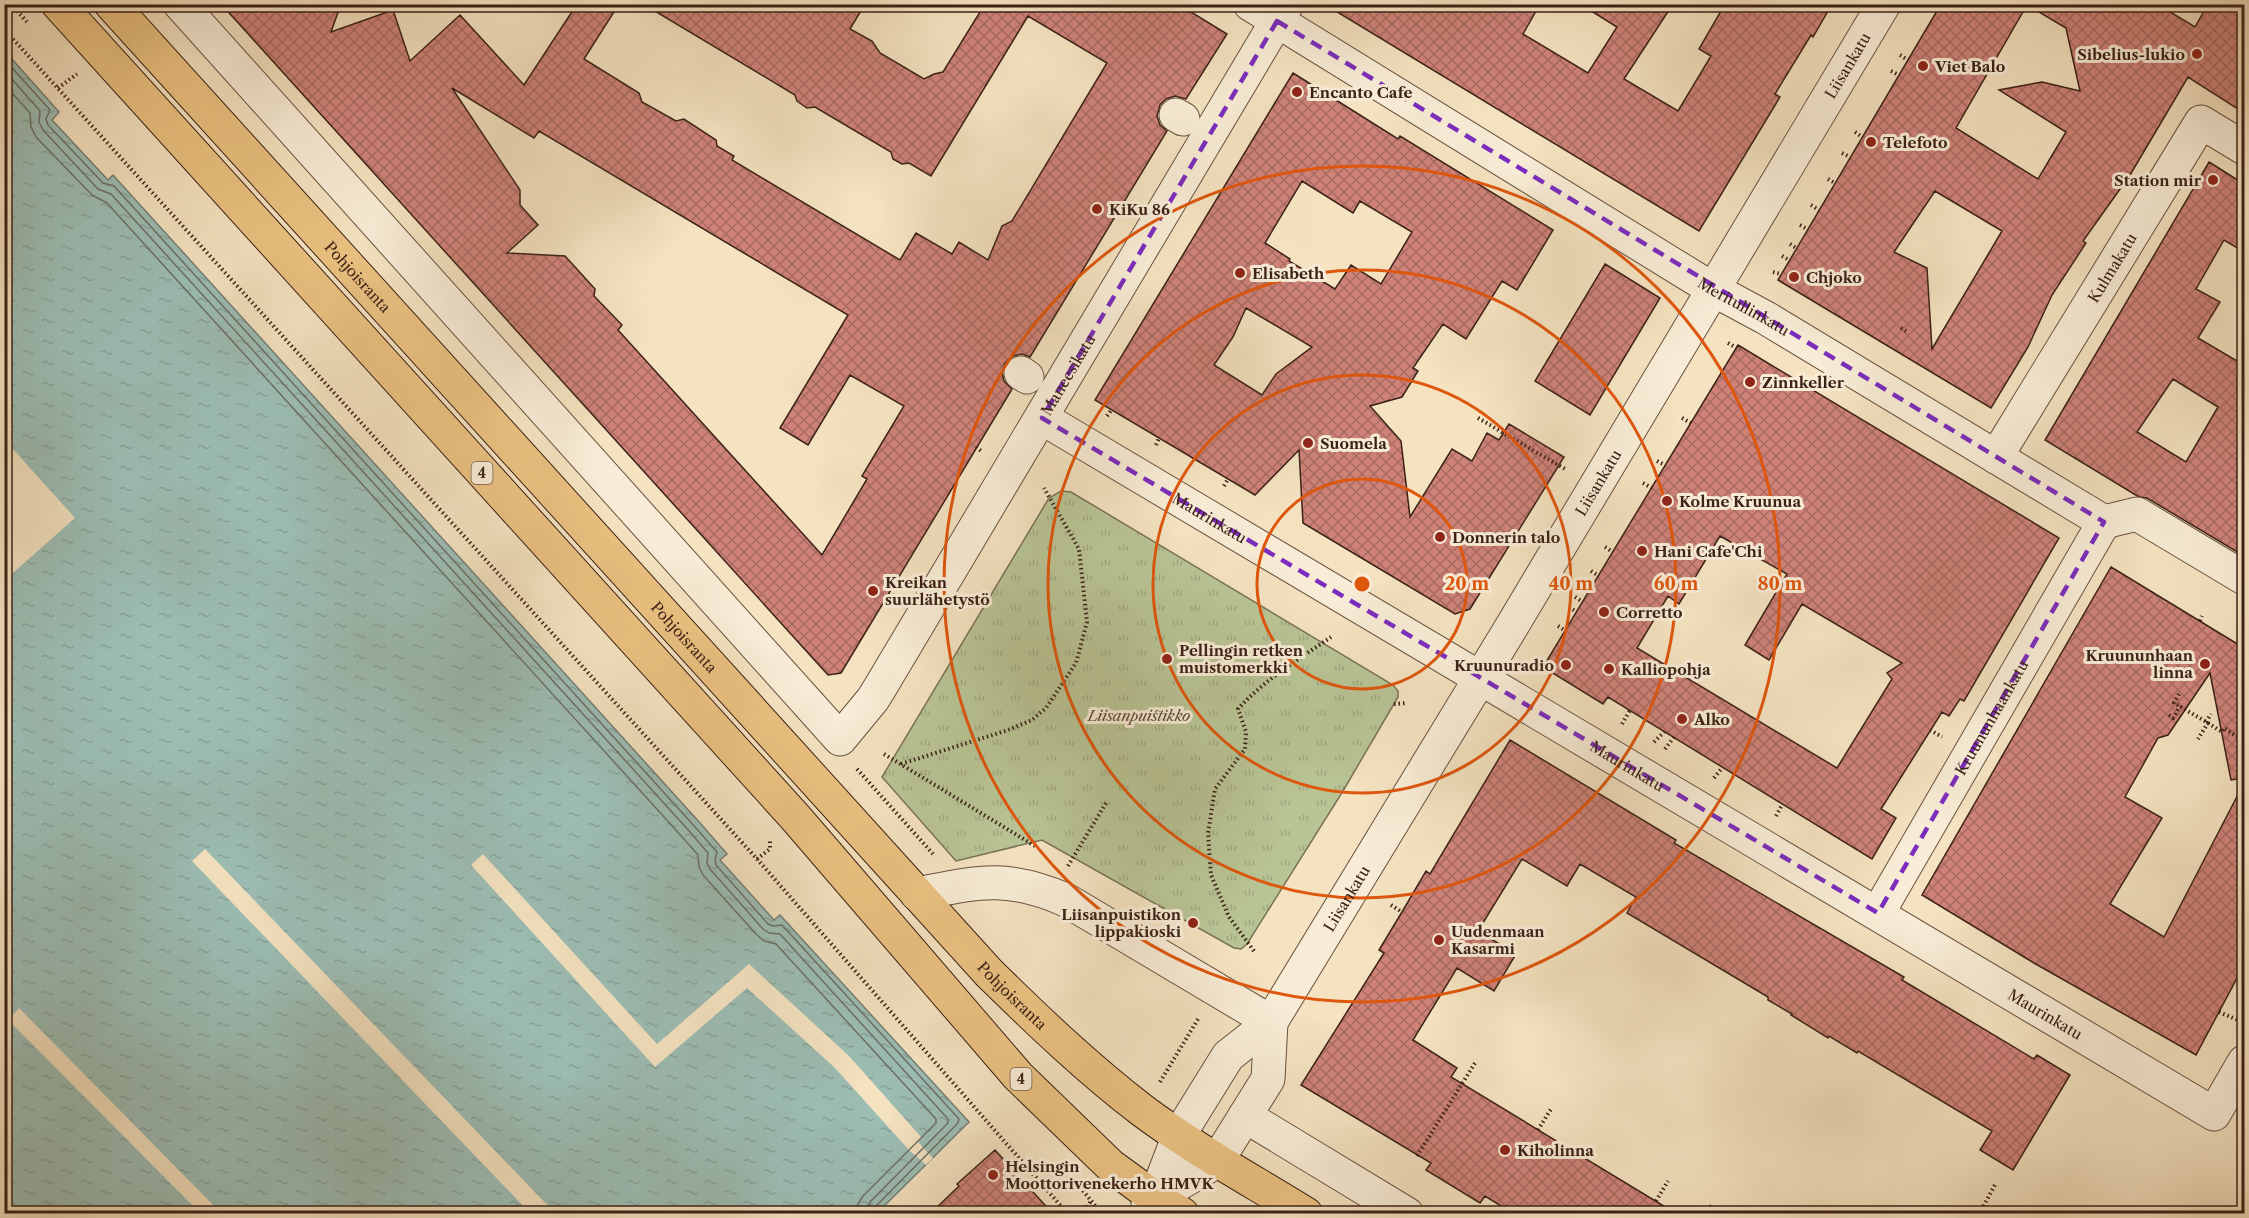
<svg xmlns="http://www.w3.org/2000/svg" width="2249" height="1218" font-family="'Libre Caslon Text',serif">
<style>
.park{fill:url(#park-tufts);stroke:#7a7256;stroke-width:1.5}
.water{fill:url(#water-ripples);stroke:#757f75;stroke-width:1.5}
.pier{fill:#f4e2c0}
.lines{fill:none;stroke-linecap:round;stroke-linejoin:round}
.shore{stroke:#6c6f66;stroke-width:1.5}
.building{fill:url(#building-cross-hatch);stroke:#3b2117;stroke-width:1.5;fill-rule:evenodd}
.minor-casing{stroke:#695141;stroke-width:35}
.major-casing{stroke:#3b2117;stroke-width:35}
.path{stroke:#3b2117;stroke-width:4;stroke-dasharray:1.5 3;stroke-linecap:butt}
.minor{stroke:#f8ecd6;stroke-width:33}
.major{stroke:#eac180;stroke-width:33}
.marked{fill:none;stroke:#7b2cbf;stroke-width:4.5;stroke-dasharray:12 8;stroke-linejoin:round}
.ring{fill:none;stroke:#df560d;stroke-width:3}
.poi-dot{fill:#8f2418;stroke:#f8ecd6;stroke-width:2}
.labels{text-anchor:middle;dominant-baseline:central;stroke-width:6;stroke-linejoin:round;paint-order:stroke}
.shield{fill:#f8ecd6;stroke:#745e50;stroke-width:1.5}
.shield-label{font-size:14px;font-weight:bold;fill:#3b2117}
.poi-label{font-size:15px;font-weight:bold;fill:#3b2117;stroke:#f8ecd6;text-anchor:start}
.street-label{font-size:15px;fill:#3b2117;stroke:#f8ecd6}
.park-label{font-size:15px;font-style:italic;fill:#5a4a36;stroke:#f8ecd6}
.centre{fill:#df560d;stroke:#f8ecd6;stroke-width:3}
.ring-label{font-size:18px;text-anchor:middle;font-weight:bold;fill:#df560d;stroke:#f8ecd6;stroke-width:6;stroke-linejoin:round;paint-order:stroke}
</style>
<defs>
<pattern id="park-tufts" width="24" height="20" patternUnits="userSpaceOnUse" patternTransform="scale(1.5)"><rect width="24" height="20" fill="#b9c495"/><path d="M3 7l-1-3M5 7V3M7 7l1-3M15 17l-1-3M17 17v-4M19 17l1-3" fill="none" stroke="#a0a880"/></pattern>
<pattern id="water-ripples" width="26" height="14" patternUnits="userSpaceOnUse" patternTransform="scale(1.5)"><rect width="26" height="14" fill="#9cbdb4"/><path d="M2 4q2-2 4 0t4 0M15 11q2-2 4 0t4 0" fill="none" stroke="#87a29a"/></pattern>
<pattern id="building-cross-hatch" width="8" height="8" patternUnits="userSpaceOnUse" patternTransform="scale(1.5)"><rect width="8" height="8" fill="#ce8278"/><path d="M0 0l8 8M0 8l8-8" fill="none" stroke="#a86a61"/></pattern>
</defs>
<rect width="100%" height="100%" fill="#f4e2c0"/>
<filter id="stains"><feTurbulence type="fractalNoise" baseFrequency=".00333" numOctaves="4"/><feColorMatrix values="0 0 0 0 .2 0 0 0 0 .09 0 0 0 0 .02 0 0 0 .5 -.17"/></filter>
<radialGradient id="worn" r=".72"><stop offset=".6" stop-color="#630" stop-opacity="0"/><stop offset="1" stop-color="#630" stop-opacity=".3"/></radialGradient>
<path class="park" d="M1061,491l10,1 322,193 5,6v6l-55,94 -96,153 -6,5 -7,-1 -192,-108 -86,21 -74,-84 167,-279z"/>
<path class="water" d="M4,50l55,62 -7,8 56,60 5,-5 588,649 26,30 -7,6 54,60 6,-5 189,207 -92,91h-872z"/>
<path class="pier" d="M4,439l71,79 -70,62h-1z
M205,849l350,364h-25l-338,-352z
M483,854l174,190 92,-80 100,92 73,82 -4,4 15,16 -7,7 -17,-15 -75,-83 -87,-79 -92,79 -184,-202z
M19,1008l202,205h-21l-192,-193z"/>
<g class="lines">
<path class="shore" d="M4,59l46,51 -4,9 2,6 55,58 11,3 582,642 21,24 -2,8 1,5 52,59 5,2 9,-1 177,194 -1,4 -83,84 -2,7
M4,70l36,41 -1,11 4,8 55,59 13,5 580,639 17,20 -1,10 3,6 53,60 6,4 11,1 168,185v4l-78,79 -4,12
M4,84l26,29 1,14 5,10 56,58 15,8 577,636 14,16 1,12 4,8 53,59 8,7 12,3 160,175v4l-73,73 -5,8 -1,10"/>
</g>
<path class="building" d="M221,4h120l-10,28 62,-22 17,51 50,-46 64,70 53,-81h42l-35,55 55,34 3,9 34,19 8,-2 32,21 1,6 17,10 -2,4 168,100 16,-27 36,21 7,-12 29,18 14,-34 10,-5 95,-158 -79,-47 -97,160 -22,-13 -7,1 -9,-5 -2,-7 -76,-45 -8,1 -10,-7 -2,-6 -152,-91h222l-15,25 22,12 8,12 44,26 10,-5 9,-2 40,-65 8,-3h187l49,30 -41,65 -11,-3 -9,3 -6,6 -3,11 3,9 7,6 -137,226 -8,-3 -9,2 -8,7 -3,9 2,9 8,8 -171,284 -13,2zM452,88l82,50 5,-7 309,184 -68,113 28,17 42,-70 54,31 -42,70 5,3 -45,76 -204,-225 4,-5 -28,-29 1,-7 -30,-33 -58,-3 31,-28 -18,-20v-15z
M1324,4h216l-17,30 65,39 29,-46 -37,-23h93l-49,75 54,32 33,-55 -12,-7 26,-45h107l-19,33 -2,-2 -36,59 5,3 -81,134z
M1941,4h216l38,23 13,-23h36v109l-56,-36 -58,98 -47,66 3,2 -34,52 -24,52 -37,61 -213,-128zM2027,5l39,23 14,63 -38,-9 -43,8 67,42 -28,47 -82,-51zM1935,191l67,40 -70,118 -5,-81 -33,-16z
M1293,73l105,66 2,-3 153,94 -36,60 -15,-9 -36,58 -23,-15 -30,44 5,3 -16,26 -32,9 31,35 9,76 42,-68 20,12 15,-28 12,7 10,-16 55,33 -94,152 -15,5 -152,-91 -4,-73 -44,45 -160,-95zM1302,181l51,32 7,-12 52,31 -31,52 -30,-19 -16,24 -46,-28 1,-2 -25,-16zM1246,308l66,39 -36,27 -14,21 -48,-30 19,-28z
M2209,162l35,22v68l-20,-12 -28,49 24,13 -22,36 44,26 2,-3v195l-97,-58 -8,-1 -94,-57zM2173,379l45,28 -32,55 -49,-30z
M1605,264l55,34 -70,117 -55,-34z
M1738,345l321,193 -95,163 -4,-2 -11,17 -7,-4 -61,97 15,9 -24,41 -264,-162 -5,7 -60,-37zM1720,536l67,38 -42,71 24,15 33,-56 100,59 -15,10 5,6 -55,89 -200,-120 31,-52 11,8z
M2111,567l133,81v130l-13,2 -21,-107 -42,62 -10,3 -33,59 37,21 -52,86 54,33 80,-154v182l-48,90 -162,-92 -112,-68z
M1510,740l166,100 -2,3 230,134 -2,3 132,79 3,-4 33,20 -57,95 -33,-20 12,-19 -134,-80 -1,2 -28,-17 -1,2 -37,-23 1,-1 -24,-14v-3l-141,-84 9,-16 -56,-33 -13,22 -45,-27 -44,72 38,23 -22,37 -37,-23 -44,72 44,28 -6,9 226,137h-163l-29,-18 -5,7 -54,-33 5,-7 -130,-78 83,-132 -5,-3 23,-38 24,-41 4,3z
M995,1150l58,64h-123l29,-28 -2,-2z"/>
<g class="lines">
<g class="minor-casing">
<g id="minor">
<path id="s1" d="M180,4l660,735 33,-40 8,-13c137,-226 271,-454 406,-682"/>
<path id="s2" d="M1250,4l464,286 52,28 338,204 33,-8 107,64"/>
<path d="M1176,115l7,4"/>
<path d="M1021,373l6,4"/>
<path id="s3" d="M1042,418l1172,696 30,-52"/>
<path id="s4" d="M1996,457l205,-335 43,26"/>
<path d="M917,894c61,-12 89,-20 149,6l205,122"/>
<path id="s5" d="M1878,913l226,-391"/>
<path d="M1245,1116l162,98"/>
<path id="s6" d="M1155,1198l24,-63 49,-79 43,-34 241,-396 372,-622"/>
<path d="M1148,1204l7,-6 62,-37 51,-82 3,-57"/>
</g>
</g>
<g class="major-casing">
<g id="major">
<path d="M58,4l737,813 223,259 93,90 44,32 27,16"/>
<path id="s7" d="M111,4l878,969c49,48 99,96 154,138 51,38 108,69 163,103"/>
</g>
</g>
<path class="path" d="M11,4l16,18
M4,29l753,830 311,355
M1900,55l8,5
M1891,71l8,4
M58,88l19,-14
M1855,132l7,5
M1842,153l8,4
M1828,179l7,4
M1811,205l8,5
M1800,225l7,4
M1790,244l6,4
M1782,256l7,4
M1773,272l8,2
M1901,328l5,3
M1728,343l12,7
M1107,416l5,-7
M1478,418l87,51
M1682,418l9,5
M1156,445l3,-7
M976,447l5,4
M1657,461l8,4
M1643,483l9,5
M1224,486l4,-7
M4,535l9,9
M1605,547l8,5
M1591,571l8,5
M888,594l6,2
M1575,597l8,5
M1569,607l8,5
M2200,621l2,-5
M1558,626l8,5
M2179,694l-5,9 34,20 -10,16
M1394,704l13,-1
M2169,715l4,3 7,-12
M2206,722l5,-8
M2208,723l14,9 2,-4 17,11
M1622,724l8,-14
M1930,730l12,7
M1654,742l11,-11
M1665,749l9,-12
M884,754l151,92
M901,764l107,-34 24,-10 14,-12 30,-45 11,-41 -8,-73 -35,-61
M857,769l77,86
M1714,778l9,-11
M1776,816l6,-11
M757,859l13,-10v-9
M1068,866l38,-63
M1391,905l11,7
M1254,951l-25,-34 -18,-42 -3,-42 7,-44 30,-40 1,-17 -8,-23c26,-29 61,-50 93,-72
M2219,1012l19,8
M1160,1082l38,-63
M1538,1130l13,-21
M2237,1154l7,4
M1417,1156l58,-93
M1080,1187l22,27
M1656,1201l12,-20
M1709,1206l12,8
M1081,1214l11,-14
M1504,1214l3,-5
M1979,1214l17,-31"/>
<use href="#minor" class="minor"/>
<use href="#major" class="major"/>
</g>
<path class="marked" d="M1277,21l827,501 -226,391 -836,-495z"/>
<g class="ring">
<circle cx="1362" cy="584" r="105"/>
<circle cx="1362" cy="584" r="209"/>
<circle cx="1362" cy="584" r="314"/>
<circle cx="1362" cy="584" r="418"/>
</g>
<g class="poi-dot">
<circle cx="2197" cy="54" r="6"/>
<circle cx="1923" cy="66" r="6"/>
<circle cx="1297" cy="92" r="6"/>
<circle cx="1871" cy="142" r="6"/>
<circle cx="2213" cy="180" r="6"/>
<circle cx="1097" cy="209" r="6"/>
<circle cx="1240" cy="273" r="6"/>
<circle cx="1794" cy="277" r="6"/>
<circle cx="1750" cy="382" r="6"/>
<circle cx="1308" cy="443" r="6"/>
<circle cx="1667" cy="501" r="6"/>
<circle cx="1440" cy="537" r="6"/>
<circle cx="1642" cy="551" r="6"/>
<circle cx="873" cy="591" r="6"/>
<circle cx="1604" cy="612" r="6"/>
<circle cx="1167" cy="659" r="6"/>
<circle cx="2205" cy="664" r="6"/>
<circle cx="1566" cy="665" r="6"/>
<circle cx="1609" cy="669" r="6"/>
<circle cx="1682" cy="719" r="6"/>
<circle cx="1193" cy="923" r="6"/>
<circle cx="1439" cy="940" r="6"/>
<circle cx="1505" cy="1150" r="6"/>
<circle cx="993" cy="1175" r="6"/>
</g>
<g class="labels">
<g class="shield">
<rect x="471.5" y="462" width="21" height="22" rx="4.5"/>
<rect x="1010.5" y="1068" width="21" height="22" rx="4.5"/>
</g>
<g class="shield-label">
<text x="482" y="473">4</text>
<text x="1021" y="1079">4</text>
</g>
<g class="poi-label">
<text x="2185" y="54" text-anchor="end">Sibelius-lukio</text>
<text x="1935" y="66">Viet Balo</text>
<text x="1309" y="92">Encanto Cafe</text>
<text x="1883" y="142">Telefoto</text>
<text x="2201" y="180" text-anchor="end">Station mir</text>
<text x="1109" y="209">KiKu 86</text>
<text x="1252" y="273">Elisabeth</text>
<text x="1806" y="277">Chjoko</text>
<text x="1762" y="382">Zinnkeller</text>
<text x="1320" y="443">Suomela</text>
<text x="1679" y="501">Kolme Kruunua</text>
<text x="1452" y="537">Donnerin talo</text>
<text x="1654" y="551">Hani Cafe'Chi</text>
<text x="885" y="582">Kreikan<tspan x="885" dy="17">suurlähetystö</tspan></text>
<text x="1616" y="612">Corretto</text>
<text x="1179" y="650">Pellingin retken<tspan x="1179" dy="17">muistomerkki</tspan></text>
<text x="2193" y="655" text-anchor="end">Kruununhaan<tspan x="2193" dy="17">linna</tspan></text>
<text x="1554" y="665" text-anchor="end">Kruunuradio</text>
<text x="1621" y="669">Kalliopohja</text>
<text x="1694" y="719">Alko</text>
<text x="1181" y="914" text-anchor="end">Liisanpuistikon<tspan x="1181" dy="17">lippakioski</tspan></text>
<text x="1451" y="931">Uudenmaan<tspan x="1451" dy="17">Kasarmi</tspan></text>
<text x="1517" y="1150">Kiholinna</text>
<text x="1005" y="1166">Helsingin<tspan x="1005" dy="17">Moottorivenekerho HMVK</tspan></text>
</g>
<g class="street-label">
<text stroke="none"><textPath href="#s6" startOffset="1332">Liisankatu</textPath></text>
<text stroke="none"><textPath href="#s4" startOffset="222">Kulmakatu</textPath></text>
<text stroke="none"><textPath href="#s7" startOffset="368">Pohjoisranta</textPath></text>
<text stroke="none"><textPath href="#s2" startOffset="579">Meritullinkatu</textPath></text>
<text stroke="none"><textPath href="#s1" startOffset="1418">Maneesikatu</textPath></text>
<text stroke="none"><textPath href="#s6" startOffset="846">Liisankatu</textPath></text>
<text stroke="none"><textPath href="#s3" startOffset="195">Maurinkatu</textPath></text>
<text stroke="none"><textPath href="#s7" startOffset="854">Pohjoisranta</textPath></text>
<text stroke="none"><textPath href="#s5" startOffset="226">Kruununhaankatu</textPath></text>
<text stroke="none"><textPath href="#s3" startOffset="681">Maurinkatu</textPath></text>
<text stroke="none"><textPath href="#s6" startOffset="360">Liisankatu</textPath></text>
<text stroke="none"><textPath href="#s7" startOffset="1340">Pohjoisranta</textPath></text>
<text stroke="none"><textPath href="#s3" startOffset="1167">Maurinkatu</textPath></text>
</g>
<g class="park-label">
<text x="1139" y="715">Liisanpuistikko</text>
</g>
</g>
<circle cx="1362" cy="584" r="9" class="centre"/>
<g class="ring-label">
<text x="1467" y="590">20 m</text>
<text x="1571" y="590">40 m</text>
<text x="1676" y="590">60 m</text>
<text x="1780" y="590">80 m</text>
</g>
<rect width="2249" height="1218" fill="none" stroke="#f4e2c0" stroke-width="24"/>
<rect x="6" y="6" width="2237" height="1206" fill="none" stroke="#3b2117" stroke-width="3"/>
<rect x="12" y="12" width="2225" height="1194" fill="none" stroke="#3b2117" stroke-width="1.5"/>
<rect width="100%" height="100%" filter="url(#stains)"/>
<rect width="100%" height="100%" fill="url(#worn)"/>
</svg>
